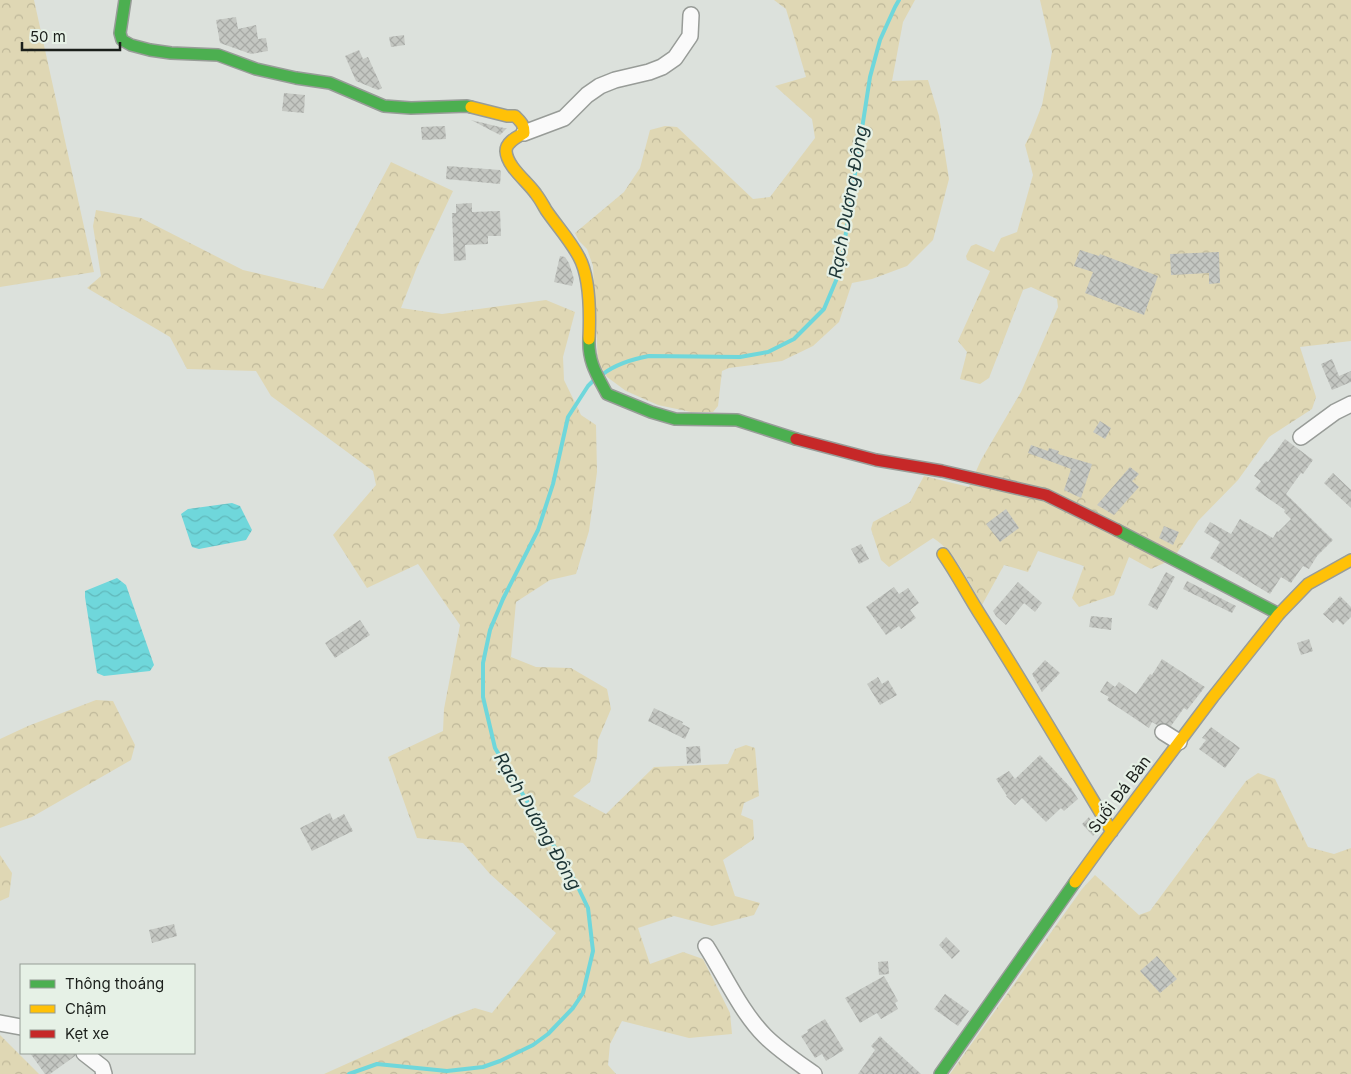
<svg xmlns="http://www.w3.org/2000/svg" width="1351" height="1074" font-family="Inter,sans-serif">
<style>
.forest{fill:url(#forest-crowns)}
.water{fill:url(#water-waves)}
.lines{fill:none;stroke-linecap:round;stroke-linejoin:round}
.stream{stroke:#6fd7db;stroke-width:4}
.building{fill:url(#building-cross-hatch)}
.street-casing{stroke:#989c98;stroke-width:18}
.fast-casing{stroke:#989c98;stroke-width:14}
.slow-casing{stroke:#989c98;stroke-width:14}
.jam-casing{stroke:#989c98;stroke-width:14}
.street{stroke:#fafafa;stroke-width:15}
.fast{stroke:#4caf50;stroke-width:11}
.slow{stroke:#ffc107;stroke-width:11}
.jam{stroke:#c62828;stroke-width:11}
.labels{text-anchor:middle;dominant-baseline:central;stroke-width:4.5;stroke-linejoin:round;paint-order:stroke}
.street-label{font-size:16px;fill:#1b1f1b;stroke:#e6f1e6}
.water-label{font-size:18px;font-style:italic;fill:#1c3435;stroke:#e6f1e6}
</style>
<defs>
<pattern id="forest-crowns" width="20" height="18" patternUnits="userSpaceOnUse" patternTransform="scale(1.25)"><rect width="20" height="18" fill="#dfd7b4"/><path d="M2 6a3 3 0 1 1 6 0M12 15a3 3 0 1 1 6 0" fill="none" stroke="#bfb89a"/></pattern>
<pattern id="water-waves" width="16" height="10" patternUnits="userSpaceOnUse" patternTransform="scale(1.25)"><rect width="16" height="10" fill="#6fd7db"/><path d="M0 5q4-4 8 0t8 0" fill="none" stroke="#60b8bb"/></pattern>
<pattern id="building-cross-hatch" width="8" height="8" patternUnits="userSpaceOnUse" patternTransform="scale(1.25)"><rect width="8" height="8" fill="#c4c7c2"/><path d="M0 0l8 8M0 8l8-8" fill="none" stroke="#a8aaa6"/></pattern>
</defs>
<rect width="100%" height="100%" fill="#dce1dc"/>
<path class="forest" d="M0,0h34l60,272 -94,15z
M774,0h141l-12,22 -11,59 36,-1 11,36 10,63 -16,61 -26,26 -35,13 -20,4 -13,39 -26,24 -31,15 -53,7 -7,3 -4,35 -5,6h-22l-33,-7 -32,-14 -19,-14 -9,-15 -5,-96 -6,-17 -8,-8 -4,-8 49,-41 16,-24 10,-38 15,-4 12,1 76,72 17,-2 45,-59 -3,-19 -37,-33 31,-9 -20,-68z
M1040,0h311v341l-51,6 16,50 -4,12 -43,28 -31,43 -40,41 -25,38 -22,10 -22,-12 -15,38 -35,12 -7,-9 12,-32 -46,-15 -10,21 -24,-7 -22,40c-13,-22 -26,-53 -49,-67l-44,29 -8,-7 -10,-31 2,-7 37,-20 14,-26 45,11 12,-27 40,-68 37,-85 -1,-8 -26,-12 -8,3 -34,88 -9,6 -20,-5 7,-27 -9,-11 32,-70 -23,-11 -1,-4 5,-10 5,-2 18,8 7,-14 16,-6 16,-57 -8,-30 6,-12 11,-28 10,-53z
M391,162l62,29 -36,76 -16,41 41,6 104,-14 29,12 -12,45 1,23 17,35 15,10 1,47 -8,59 -13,43 -26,6 -34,22 -5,55 25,10 35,1 36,21 4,20 -13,31 -1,17 -7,25 -17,14 33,18 48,-47 74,-3 7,-15 11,-4 9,3 4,48 -15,7 -3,12 12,5 1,19 -31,21 12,36 25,7 -6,12 -42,11 -38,-10 -36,12 12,36 33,-12 20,7 27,54 2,21 -43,4 -67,-17 -12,23 -2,21 8,9h-292l129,-58 22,-8 17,5 64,-80 -66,-59 -27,-31 -46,-5 -29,-81 55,-26 1,-22 16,-84 -42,-61 -51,24 -34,-53 43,-50 -3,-14 -102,-75 -15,-25 -69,-2 -17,-32 -83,-49 14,-12 -8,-50 3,-16 45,8 102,52 80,19z
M96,700l17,1 22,44 -4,15 -99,57 -32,11v-89l28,-13z
M1258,773l17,6 33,68 26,7 17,-6v226h-401l132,-185 13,-14 44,40 11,-4 96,-130z
M0,855l12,18 -3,24 -9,4z
M0,1035l39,39h-39z"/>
<path class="water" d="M232,503l8,3 12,24 -6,10 -47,9 -7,-2 -11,-33 7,-5z
M117,578l9,7 28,80 -4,6 -46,5 -7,-3 -12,-76v-6z"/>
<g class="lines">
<path class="stream" d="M603,374c13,-10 30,-15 46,-18l91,1 28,-5 26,-13 30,-30 16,-38 30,-194 10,-37 15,-33 4,-7
M349,1074l28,-10 70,7 36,-4 17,-6 33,-16 15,-11 25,-26 10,-15 10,-42 -5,-43 -13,-27 -80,-133 -12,-51v-34l7,-33 13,-31 35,-69 15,-46 15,-67 20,-31 5,-5"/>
</g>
<path class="building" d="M236,17l2,12 18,-4 2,14 8,-1 2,13 -17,3 -31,-11 -4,-23z
M404,35l1,10 -14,2 -2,-10z
M359,50l4,9 5,-2 14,31 -4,2 -22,-9 -11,-25z
M284,93l21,2 -1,18 -22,-2z
M471,120l33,8h3l-7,7z
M445,126l1,13 -24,1 -1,-13z
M447,166l53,4 1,2 -1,12 -54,-5z
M472,203v9l28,-1 1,25h-13v8l-23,1 1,15 -12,1 -2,-48h4v-9z
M1080,250l19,6 1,-2 58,22 -14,39 -59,-22 8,-21 -19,-6z
M1219,252l1,31 -11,1v-11l-38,2 -1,-21z
M560,256l5,1 4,6 5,16 -2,7 -18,-4z
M1332,359l7,17 12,-5v11l-19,8 -11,-26z
M1100,421l11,7 -6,11 -12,-7z
M1285,439l28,21 -10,14 -2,-1 -15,21 47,46 -16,16 -8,13 -6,-3 -12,17 -10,-6 -11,17 -60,-36 10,-16 -16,-10 6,-10 21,12 9,-15 33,19 4,-7 1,1 13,-13 -7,-7 1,-2 -30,-21 6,-8 -7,-5 12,-15 2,1z
M1031,445l17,6 1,-3 10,3 -1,3 34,10 -11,34 -17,-8 7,-21 -43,-16z
M1130,467l9,7 -7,7 7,6 -25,28 -17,-10z
M1333,473l18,17v18l-27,-25z
M1006,509l13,19 -19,14 -14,-18z
M1164,526l15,6 -6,13 -14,-7z
M861,544l8,15 -10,5 -8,-15z
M1166,572l9,5 -18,33 -9,-5z
M1187,581l49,25 -4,7 -49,-24z
M1018,582l24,21 -7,9 -11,-9 -18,22 -10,-9 -3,-5z
M894,587l5,7 9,-6 11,15 -9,7 6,8 -15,11 -2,-3 -13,9 -20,-28z
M1340,596l11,11v10l-8,8 -6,-6 -4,4 -10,-9z
M1091,616l21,2 -1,12 -22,-3z
M360,620l10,15 -35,23 -10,-15z
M1309,639l4,12 -12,4 -4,-12z
M1162,659l43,28 -18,23 -3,-2 -13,18 -7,-3 -7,2 -5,-3 -3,6 -42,-28 2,-3 -9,-5 7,-11 8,6 4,-5 17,12 14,-20 2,1z
M1045,660l15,13 -18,19 -10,-18z
M878,677l4,7 6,-4 9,15 -17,10 -13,-21z
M654,708l29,14 -1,2 8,4 -5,11 -37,-18z
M1211,727l29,21 -15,20 -26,-19 7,-9 -4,-2z
M700,746l1,17 -14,1 -1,-17z
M1040,755l31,33 7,11 -14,12 -3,-3 -15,14 -24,-24 -7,7 -9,-9h1l-11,-17 13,-8 6,8z
M330,813l3,7 11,-6 9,17 -41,20 -12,-23z
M1089,817l8,14 -4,5 -11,-12z
M174,924l3,12 -25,7 -3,-13z
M946,937l14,14 -8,8 -13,-14z
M1157,956l20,23 -17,14 -20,-22z
M888,961l1,13 -10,1 -1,-13z
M884,976l14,25 -3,2 3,6 -17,10 -4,-6 -17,10 -15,-25z
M945,994l24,17 -11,15 -24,-17z
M825,1019l19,31 -18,11 -4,-7 -7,4 -14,-22 7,-4 -1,-2z
M880,1036l6,6 35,32h-63l17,-24 -4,-4z
M30,1053h45v3l-25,18h-5z"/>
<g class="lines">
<g class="street-casing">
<path id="street" d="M524,133l40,-15 23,-23 13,-9 15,-6 34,-8 13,-5 13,-9 15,-22 1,-21
M1301,437l34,-25 16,-8
M1163,732l16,10
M706,946c18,28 35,66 59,90 14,14 32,26 49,38
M0,1023l21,4
M84,1053l18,14 2,7"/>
</g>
<g class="fast-casing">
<path id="fast" d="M125,0l-5,33 2,7 9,5 19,5 21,3 47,2 38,14 40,9 34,5 54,23 27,2 56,-2 4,1
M589,339c-1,23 8,36 18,55l44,18 24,7 62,1 59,19
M1117,530l162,84
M940,1074l135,-192"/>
</g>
<g class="slow-casing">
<path id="slow" d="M471,107l36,9h8c6,6 9,8 9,17 -7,4 -18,9 -18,18 1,16 22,31 30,43 4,5 7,11 10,16 11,16 24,30 33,47 11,20 11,60 10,82
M943,554c14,20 25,42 38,62 45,71 88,144 131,216
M1075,882l26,-36 112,-149 66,-83 29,-30 43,-24"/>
</g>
<g class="jam-casing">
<path id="jam" d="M796,439l80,21 66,11 104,24 71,35"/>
</g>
<use href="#street" class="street"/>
<use href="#fast" class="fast"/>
<use href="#slow" class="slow"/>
<use href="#jam" class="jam"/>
</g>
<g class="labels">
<g class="street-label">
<text transform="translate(1119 794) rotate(-53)">Suối Đá Bàn</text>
</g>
<g class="water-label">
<text transform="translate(848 202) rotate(-80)">Rạch Dương Đông</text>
<text transform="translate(538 821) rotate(60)">Rạch Dương Đông</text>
</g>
</g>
<rect x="20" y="964" width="175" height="90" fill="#e6f1e6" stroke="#959d95"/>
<rect x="30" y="980" width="25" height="8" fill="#4caf50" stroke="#959d95"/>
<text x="65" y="989" font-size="15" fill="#1b1f1b">Thông thoáng</text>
<rect x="30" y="1005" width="25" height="8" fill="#ffc107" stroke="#959d95"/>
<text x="65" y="1014" font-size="15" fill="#1b1f1b">Chậm</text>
<rect x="30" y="1030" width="25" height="8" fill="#c62828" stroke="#959d95"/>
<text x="65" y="1039" font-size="15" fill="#1b1f1b">Kẹt xe</text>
<path d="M22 42v8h98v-8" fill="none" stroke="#1b1f1b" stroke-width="2.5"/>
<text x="30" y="42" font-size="15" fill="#1b1f1b" stroke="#e6f1e6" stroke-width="4" paint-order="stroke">50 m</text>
</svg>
